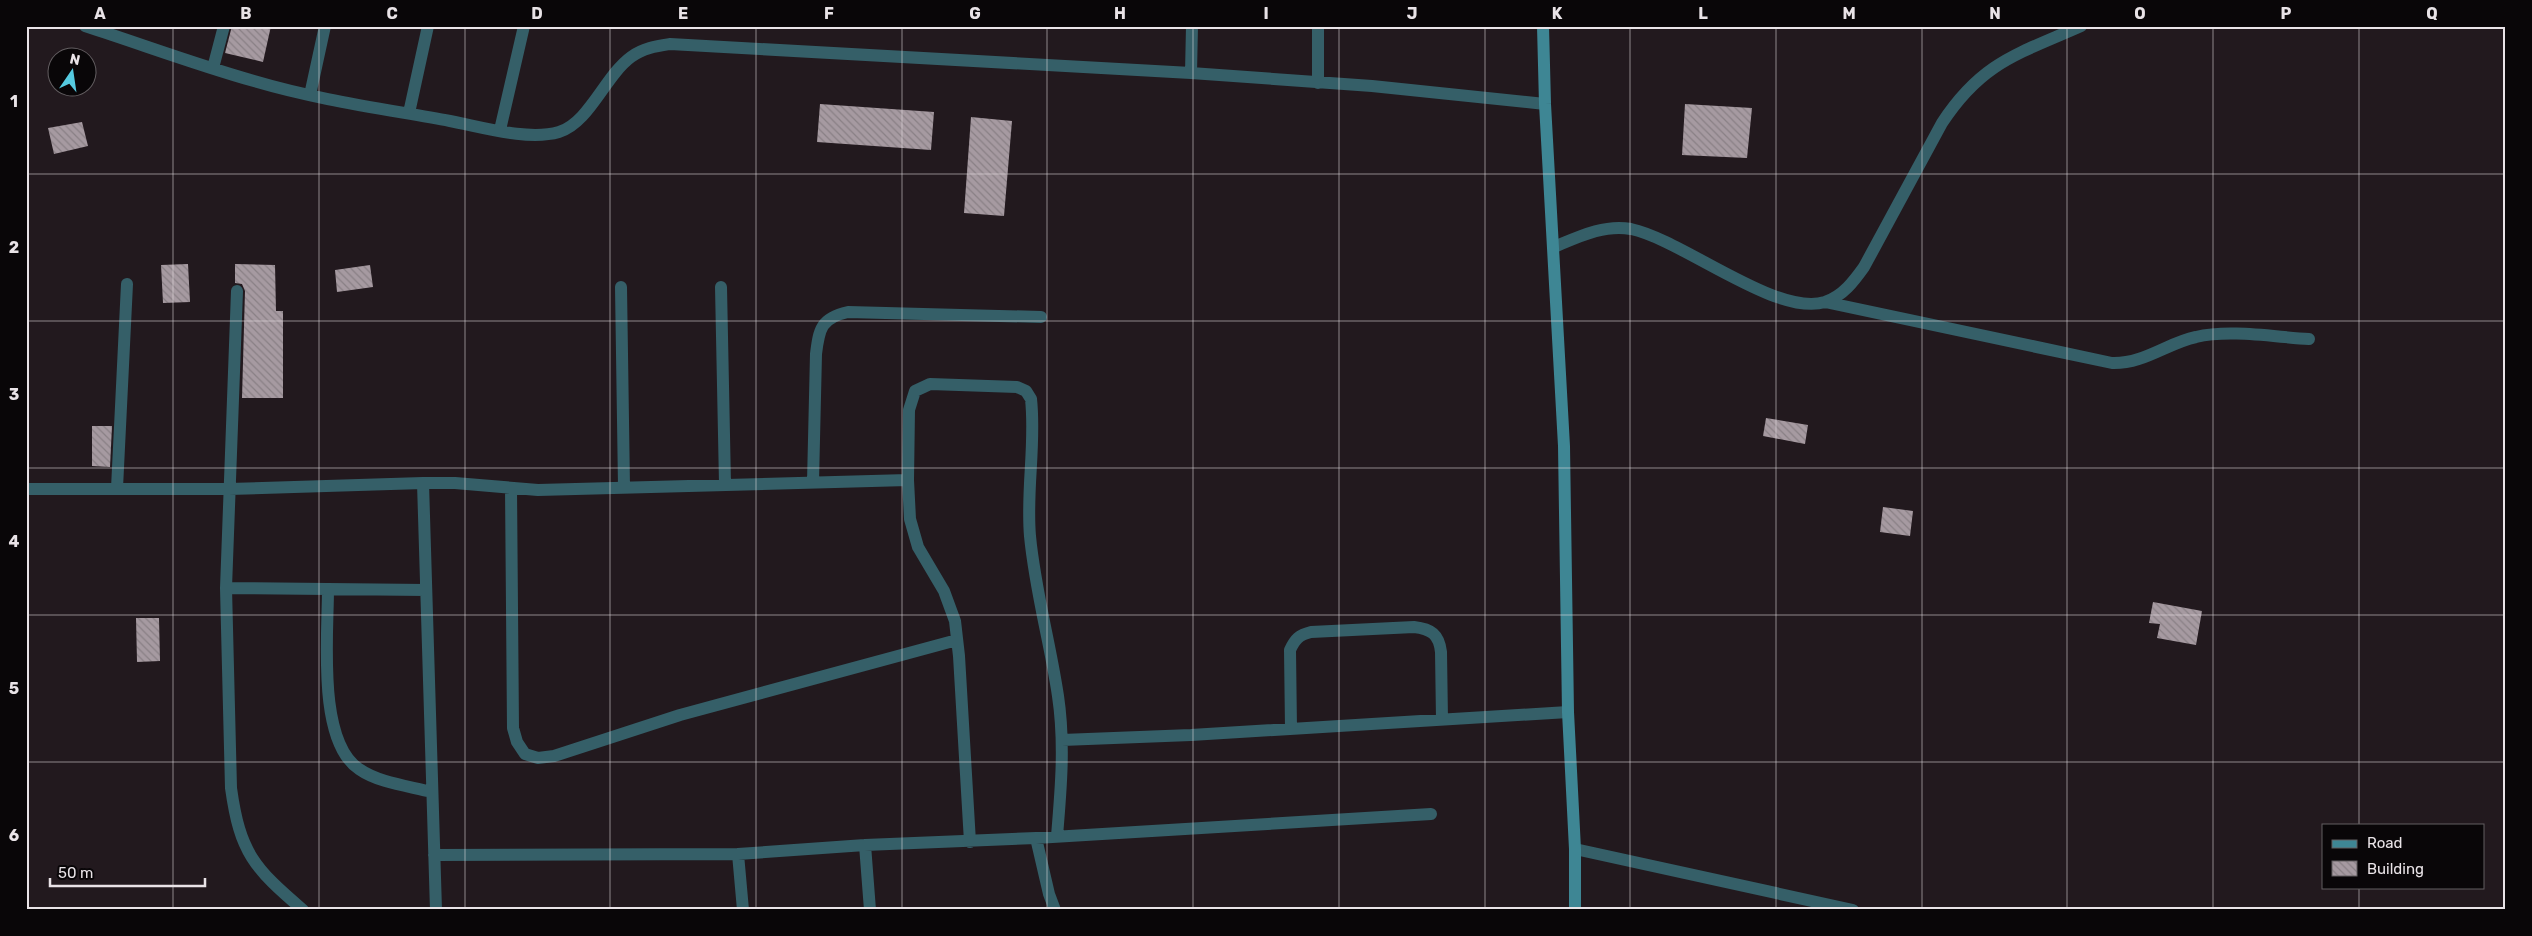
<svg xmlns="http://www.w3.org/2000/svg" width="2532" height="936" font-family="Rubik,sans-serif">
<style>
.building{fill:url(#building-back-hatch)}
.lines{fill:none;stroke-linecap:round;stroke-linejoin:round}
.street{stroke:#355f68;stroke-width:12}
.secondary{stroke:#3e8694;stroke-width:12}
.grid{fill:none;stroke:#e9e3e7;stroke-width:1;stroke-opacity:0.55}
.neatline{fill:none;stroke:#e9e3e7;stroke-width:2}
.grid-label{font-size:16px;text-anchor:middle;font-weight:bold;fill:#e9e3e7}
</style>
<defs>
<pattern id="building-back-hatch" width="6" height="6" patternUnits="userSpaceOnUse" patternTransform="scale(1.25)"><rect width="6" height="6" fill="#a69aa1"/><path d="M-1 5l2 2M0 0l6 6M5-1l2 2" fill="none" stroke="#898085"/></pattern>
</defs>
<rect width="100%" height="100%" fill="#22191e"/>
<path class="building" d="M232,26h39l-8,36 -38,-9z
M820,104l114,8 -3,38 -114,-8z
M1685,104l67,4 -5,50 -65,-3z
M971,117l41,4 -8,95 -40,-3z
M82,122l6,24 -34,8 -6,-26z
M188,264l2,38 -27,1 -2,-38z
M235,264l40,1 1,46h7v87h-41l3,-107 -3,-7 -7,-1z
M370,265l3,22 -36,5 -2,-22z
M1766,418l42,7 -3,19 -42,-8z
M92,426h20l-2,41 -18,-1z
M1883,507l30,4 -3,25 -30,-4z
M2153,602l49,9 -6,34 -39,-7 3,-14 -11,-1z
M136,618h23l1,43 -23,1z"/>
<g class="lines">
<path class="street" d="M85,26c56,18 112,39 169,55 64,19 131,28 196,40 32,6 78,20 109,11 30,-9 46,-56 72,-75 12,-9 26,-11 39,-13l521,29 181,13 173,18
M1318,26v57
M213,68l11,-42
M1191,73l1,-47
M310,95l15,-69
M409,113l19,-87
M500,130l24,-104
M1554,247c24,-10 50,-23 77,-18 52,11 145,88 194,73 18,-6 29,-21 39,-35l78,-144c40,-61 76,-69 139,-97
M621,287l3,200
M721,287l4,197
M237,291l-11,297 5,200c9,65 23,80 72,122
M1825,302l287,61c32,1 55,-20 84,-26 33,-8 78,0 113,2
M813,482l3,-128c3,-25 5,-36 32,-42l193,5
M423,483l13,427
M117,488l10,-204
M511,488l2,240 4,14 8,12 13,4 16,-2 126,-41 277,-75
M26,489h203l194,-6h32l83,7 370,-10
M226,588l200,2
M328,589c0,46 -11,152 31,180 20,14 50,17 73,23
M1291,729l-1,-79c5,-11 9,-15 21,-18l103,-5c17,2 25,7 27,25l1,68
M1062,740l129,-5 377,-23
M1036,838l13,56 6,16
M970,842l-11,-186 -4,-35 -11,-30 -26,-44 -8,-28 -2,-39 1,-70 6,-19 15,-7 87,3 9,4 5,8c5,45 -5,91 -1,137 5,54 20,106 28,160 7,47 3,93 -1,140
M865,845l5,65
M1575,849l278,61
M738,854l5,56
M434,855l304,-1 127,-9 171,-7 395,-24"/>
<path class="secondary" d="M1543,26l2,78 19,342 4,266 7,137v61"/>
</g>
<path class="grid" d="M173,26v884M319,26v884M465,26v884M610,26v884M756,26v884M902,26v884M1047,26v884M1193,26v884M1339,26v884M1485,26v884M1630,26v884M1776,26v884M1922,26v884M2067,26v884M2213,26v884M2359,26v799M26,174h2480M26,321h2480M26,468h2480M26,615h2480M26,762h2480M2359,887v23"/>
<rect width="2532" height="936" fill="none" stroke="#090608" stroke-width="55"/>
<rect x="2322" y="824" width="162" height="65" fill="#090608" stroke="#635e61"/>
<rect x="2332" y="840" width="25" height="8" fill="#3e8694" stroke="#635e61"/>
<text x="2367" y="848" font-size="15" fill="#e9e3e7">Road</text>
<rect x="2332" y="861" width="25" height="15" fill="url(#building-back-hatch)" stroke="#635e61"/>
<text x="2367" y="874" font-size="15" fill="#e9e3e7">Building</text>
<g transform="translate(72 72) rotate(13)"><circle r="24" fill="#090608" stroke="#635e61"/>
<path d="M0-4L9 19L0 12L-9 19Z" fill="#55cae0"/>
<text y="-8" font-size="14" font-weight="bold" text-anchor="middle" fill="#e9e3e7">N</text>
</g>
<path d="M50 878v8h155v-8" fill="none" stroke="#e9e3e7" stroke-width="2.5"/>
<text x="58" y="878" font-size="15" fill="#e9e3e7" stroke="#090608" stroke-width="4" paint-order="stroke">50 m</text>
<rect x="28" y="28" width="2476" height="880" class="neatline"/>
<g class="grid-label">
<text x="100" y="19">A</text>
<text x="246" y="19">B</text>
<text x="392" y="19">C</text>
<text x="537" y="19">D</text>
<text x="683" y="19">E</text>
<text x="829" y="19">F</text>
<text x="975" y="19">G</text>
<text x="1120" y="19">H</text>
<text x="1266" y="19">I</text>
<text x="1412" y="19">J</text>
<text x="1557" y="19">K</text>
<text x="1703" y="19">L</text>
<text x="1849" y="19">M</text>
<text x="1995" y="19">N</text>
<text x="2140" y="19">O</text>
<text x="2286" y="19">P</text>
<text x="2432" y="19">Q</text>
<text x="14" y="107">1</text>
<text x="14" y="253">2</text>
<text x="14" y="400">3</text>
<text x="14" y="547">4</text>
<text x="14" y="694">5</text>
<text x="14" y="841">6</text>
</g>
</svg>
